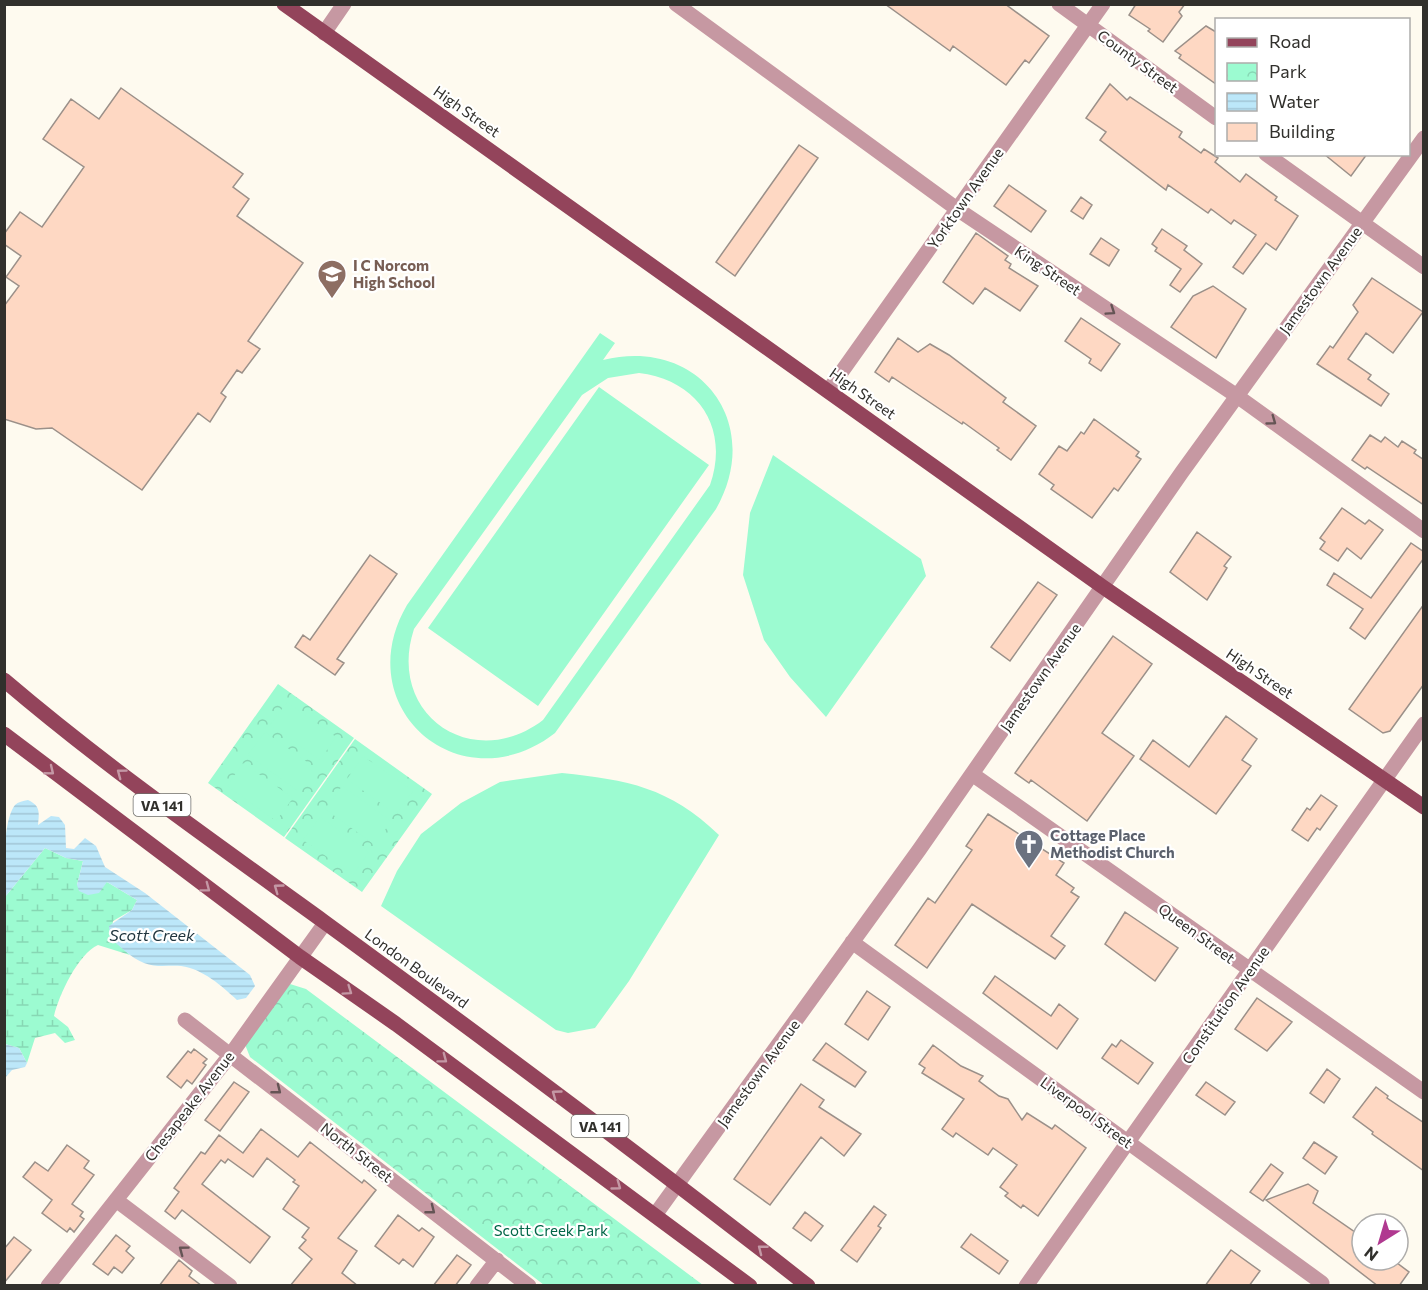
<svg xmlns="http://www.w3.org/2000/svg" width="1428" height="1290" font-family="Commissioner,sans-serif">
<style>
.wetland{fill:url(#wetland-marsh)}
.park{fill:url(#park-crowns)}
.garden{fill:#9cfbd1;fill-rule:evenodd}
.water{fill:url(#water-rules)}
.building{fill:#fed8c3;stroke:#9b9089;stroke-width:1.5}
.lines{fill:none;stroke-linecap:round;stroke-linejoin:round}
.minor{stroke:#c698a2;stroke-width:15}
.major{stroke:#93445b;stroke-width:15}
.oneway{stroke:#655455}
.oneway2{stroke:#c498a5}
.labels{text-anchor:middle;dominant-baseline:central;stroke-width:4.5;stroke-linejoin:round;paint-order:stroke}
.shield{fill:#fff;stroke:#6f6e6b;stroke-width:1.5}
.shield-label{font-size:14px;font-weight:bold;fill:#31302c}
.street-label{font-size:15px;fill:#31302c;stroke:#fff}
.education-label{font-size:15px;font-weight:bold;fill:#785e54;stroke:#fff;text-anchor:start}
.worship-label{font-size:15px;font-weight:bold;fill:#5b616d;stroke:#fff;text-anchor:start}
.park-label{font-size:15px;fill:#026648;stroke:#fff}
.water-label{font-size:16px;font-style:italic;fill:#20353e;stroke:#fff}
</style>
<defs>
<pattern id="wetland-marsh" width="20" height="14" patternUnits="userSpaceOnUse" patternTransform="scale(1.5)"><rect width="20" height="14" fill="#9cfbd1"/><path d="M1 5h8M5 5V1M11 12h8M15 12V8" fill="none" stroke="#87d7b4"/></pattern>
<pattern id="park-crowns" width="20" height="18" patternUnits="userSpaceOnUse" patternTransform="scale(1.5)"><rect width="20" height="18" fill="#9cfbd1"/><path d="M2 6a3 3 0 1 1 6 0M12 15a3 3 0 1 1 6 0" fill="none" stroke="#87d7b4"/></pattern>
<pattern id="water-rules" width="6" height="5" patternUnits="userSpaceOnUse" patternTransform="scale(1.5)"><rect width="6" height="5" fill="#bce7f9"/><path d="M0 2.5h6" fill="none" stroke="#a2c6d6"/></pattern>
</defs>
<rect width="100%" height="100%" fill="#fefaef"/>
<path class="wetland" d="M45,848l21,10 17,3 -6,24 30,-3 30,18 -5,10 -19,11 -2,17 19,17 -32,-10c-20,9 -39,50 -44,71l14,11 7,13 -10,3 -10,-10 -20,5 -8,25 -8,-15 -14,-4v-147z"/>
<path class="park" d="M278,684l76,54 -70,99 -76,-54z
M355,739l77,55 -70,98 -77,-54z
M290,984l16,5 397,296h-159l-294,-228 -6,-15z"/>
<path class="garden" d="M600,333l15,10 -12,17c96,-24 162,63 113,149l-161,224c-94,73 -208,-25 -148,-128zM639,373c59,7 91,55 71,112l-167,235c-71,54 -157,-6 -129,-91l168,-234 26,-17z
M599,387l110,78 -171,241 -110,-78z
M773,455l148,104 5,17 -100,141 -36,-40 -26,-37 -21,-65 7,-62z
M287,702l49,35 -16,23 -50,-35z
M265,732l49,35 -16,24 -50,-36z
M363,756l50,35 -17,23 -49,-35z
M243,763l50,35 -17,23 -49,-35z
M562,773c66,7 107,14 157,62l-90,146 -34,47 -27,5 -12,-3 -175,-124 16,-35 24,-37 40,-31 39,-21z
M342,786l49,35 -16,24 -50,-36z
M320,817l49,35 -16,23 -50,-35z"/>
<path class="water" d="M28,800c13,6 11,13 10,25l13,-9 8,1 6,8 1,23 8,1 11,-11 11,8 9,21 40,26 105,82 5,11 -9,12 -9,2c-15,-14 -34,-31 -56,-34 -13,-1 -24,2 -37,-3 -13,-5 -23,-16 -34,-25l-1,-12 23,-16 5,-10 -30,-18 -8,11 -11,2 -9,-4 -2,-6 6,-24 -17,-3 -21,-10 -40,49c-1,-22 -3,-75 10,-92 3,-3 8,-4 13,-5z
M5,1044l14,4 8,15 -2,4 -13,3 -7,8z"/>
<path class="building" d="M885,4h120l44,32 -20,27 -4,-3 -19,25 -53,-39 -3,5z
M1136,4h49l-6,8 3,4 -19,26 -15,-11 2,-2 -21,-14z
M1206,26l10,6v52l-37,-26 2,-3 -6,-4z
M1110,84l17,16 3,-3 52,35 -3,5 22,16 3,-4 14,9 -3,4 25,20 6,-8 31,23 -2,3 23,16 -22,34 -10,-7 -23,31 -10,-7 23,-32 -22,-15 -3,4 -20,-15 -3,4 -40,-28 -2,5 -66,-50 6,-8 -20,-14z
M121,88l122,86 -10,13 16,12 -12,17 66,47 -55,78 12,8 -18,24 -5,-3 -16,23 5,4 -16,25 -12,-9 -56,77 -90,-62 -16,1 -32,-10v-113l15,-20 -13,-9 15,-21 -17,-12v-10l16,-22 22,15 42,-60 -41,-28 28,-40 28,20z
M799,145l19,13 -83,118 -19,-14z
M1324,154h43l-16,22z
M1009,185l37,26 -15,21 -37,-26z
M1081,197l11,8 -9,14 -12,-8z
M1162,229l25,17 -3,4 18,14 -22,28 -10,-7 11,-16 -26,-18 2,-3 -5,-4z
M976,233l32,23 -3,4 6,4 -2,4 29,18 -18,25 -35,-23 -12,16 -30,-22z
M1101,238l18,12 -10,16 -19,-12z
M1372,278l51,34 -30,41 -27,-20 -18,26 23,16 -3,4 21,15 -8,12 -64,-42 13,-18 3,2 25,-36 -5,-7z
M1213,286l33,23 -30,49 -45,-31 22,-31z
M1081,318l39,26 -19,27 -12,-8 2,-4 -26,-18z
M898,338l20,14 12,-8 19,11 57,43 -3,4 33,24 -25,34 -14,-10 2,-2 -36,-26 -1,2 -70,-47 -3,5 -14,-10z
M1094,419l45,33 -3,4 5,3 -23,32 -4,-3 -22,30 -41,-29 3,-4 -15,-11 20,-28 8,5 14,-19 3,2z
M1370,435l11,7 4,-5 13,10 4,-6 14,9 -2,3 10,7v45l-57,-38 -2,2 -13,-9z
M1342,508l23,16 4,-4 14,10 -22,29 -14,-11 -9,13 -18,-12 5,-7 -5,-4z
M1197,532l34,25 -7,9 3,2 -20,32 -37,-28z
M1411,543l13,9v6l-59,81 -15,-11 13,-19 -36,-24 7,-12 37,25z
M370,555l27,19 -60,85 7,4 -9,12 -40,-28 8,-12 7,5z
M1038,582l19,13 -47,66 -19,-14z
M1424,604v80l-34,47 -7,2 -34,-24z
M1113,636l39,28 -50,69 32,23 -47,65 -56,-41 -2,3 -14,-10z
M1226,716l31,23 -15,21 9,6 -35,48 -76,-55 13,-19 36,27z
M1321,795l16,11 -17,24 -3,-2 -9,13 -16,-11 15,-22 3,2z
M988,814l76,49 -8,12 18,13 -3,4 8,5 -28,39 14,10 -10,13 -83,-55 -45,64 -32,-23 33,-47 7,5 37,-53 -6,-4z
M1125,912l53,36 -23,33 -50,-37z
M995,976l56,40 8,-12 19,15 -21,30 -74,-56z
M867,991l23,16 -22,33 -23,-16z
M1257,998l35,24 -25,29 -32,-22z
M1121,1040l32,23 -15,21 -36,-26 10,-14 4,3z
M826,1043l40,29 -11,15 -42,-27z
M933,1045l28,21 22,10 -4,5 20,15 9,3 14,21 5,-7 25,16 3,-4 31,23 -48,68 -15,-11 -2,3 -16,-12 3,-3 -8,-6 17,-22 -24,-17 -5,7 -32,-22 -3,4 -11,-8 22,-30 -42,-26 3,-5 -6,-4z
M194,1049l13,10 -4,4 3,2 -14,19 -5,-4 -6,8 -14,-11 21,-26 3,2z
M1327,1069l13,10 -16,24 -14,-10z
M234,1082l15,10 -29,39 -15,-11z
M1206,1082l29,20 -10,13 -29,-20z
M801,1084l23,16 -5,7 42,27 -17,22 -23,-19 -51,68 -36,-26z
M1376,1087l12,9 -1,2 37,25v48l-52,-37 1,-2 -20,-15z
M261,1129l37,28 12,-15 52,41 2,-3 12,10 -38,48 19,13 -15,22 16,13h-68l22,-27 -13,-11 7,-8 -4,-3 7,-9 -26,-19 16,-23 -6,-4 2,-2 -28,-22 -14,19 -25,-18 -3,4 -4,-3 -19,24 68,53 -20,26 -68,-53 -7,9 -10,-8 14,-19 -5,-4 27,-36 4,2 14,-19 24,18z
M1314,1142l23,15 -12,17 -22,-16z
M67,1145l22,16 -5,7 10,7 -22,29 11,8 -3,4 4,3 -10,13 -4,-4 -3,4 -25,-19 10,-13 -29,-23 12,-15 13,9z
M1271,1164l12,9 -20,28 -13,-9z
M1308,1184l10,7 -5,12 49,34v23h31l16,12 -10,14h-21l-112,-86z
M874,1206l12,9 -8,11 3,2 -24,34 -16,-12z
M805,1212l18,14 -12,15 -18,-13z
M398,1215l21,16 3,-3 12,9 -21,30 -10,-8 -4,5 -24,-18z
M971,1234l37,27 -9,13 -38,-27z
M116,1235l14,11 -4,5 8,7 -12,15 -8,-6 -6,8 -15,-11z
M14,1237l17,13 -27,33v-34z
M1231,1250l29,21 -11,15h-44z
M457,1255l14,10 -16,21h-22z
M179,1260l13,11 -3,5 13,10h-43z"/>
<g class="lines">
<path class="minor" d="M676,4l281,205 280,187 187,135
M1059,4l157,114
M324,33l20,-29
M1266,154l158,113
M828,391l275,-387
M972,774l452,318
M852,942l470,341
M185,1020l344,266
M116,1200l114,86
M655,1215l264,-365 263,-378 242,-334
M48,1286l183,-232 94,-131
M477,1286l20,-26
M1026,1286l398,-562"/>
<path class="major" d="M284,4l819,583 321,220
M4,680c102,87 211,163 319,241 163,119 326,240 485,365
M4,734l296,223 96,67 354,262"/>
</g>
<defs><path id="oneway-chevron" d="M-2-3.5L2.5 0L-2 3.5" fill="none" stroke-width="1.6" stroke-linecap="round" stroke-linejoin="round" transform="scale(1.5)"/></defs>
<g class="oneway">
<use href="#oneway-chevron" transform="translate(1111 311) rotate(34)"/>
<use href="#oneway-chevron" transform="translate(1272 421) rotate(36)"/>
<use href="#oneway-chevron" transform="translate(277 1090) rotate(38)"/>
<use href="#oneway-chevron" transform="translate(431 1210) rotate(38)"/>
<use href="#oneway-chevron" transform="translate(183 1250) rotate(-143)"/>
</g>
<g class="oneway2">
<use href="#oneway-chevron" transform="translate(50 771) rotate(39)"/>
<use href="#oneway-chevron" transform="translate(121 773) rotate(-143)"/>
<use href="#oneway-chevron" transform="translate(206 888) rotate(37)"/>
<use href="#oneway-chevron" transform="translate(278 888) rotate(-144)"/>
<use href="#oneway-chevron" transform="translate(348 991) rotate(35)"/>
<use href="#oneway-chevron" transform="translate(443 1059) rotate(37)"/>
<use href="#oneway-chevron" transform="translate(556 1094) rotate(-144)"/>
<use href="#oneway-chevron" transform="translate(617 1186) rotate(36)"/>
<use href="#oneway-chevron" transform="translate(762 1249) rotate(-142)"/>
</g>
<defs>
<g id="school-pin" transform="scale(1.5)"><path d="M0 17L-7.5 6A9.5 9.5 0 1 1 7.5 6Z" fill="#8d6e63" stroke="#fff"/><path d="M0-5L7-2L0 1L-7-2ZM-4 1L0 2.5L4 1V4Q0 6-4 4Z" fill="#fff"/></g>
<g id="church-pin" transform="scale(1.5)"><path d="M0 17L-7.5 6A9.5 9.5 0 1 1 7.5 6Z" fill="#6b7280" stroke="#fff"/><path d="M-1.2-6h2.4v3.5h3.3v2.4h-3.3V6h-2.4V-.1h-3.3v-2.4h3.3Z" fill="#fff"/></g>
</defs>
<g fill-rule="evenodd">
<use href="#school-pin" x="332" y="274"/>
<use href="#church-pin" x="1029" y="844"/>
</g>
<g class="labels">
<g class="shield">
<rect x="133.5" y="794" width="57" height="22" rx="4.5"/>
<rect x="571.5" y="1115" width="57" height="22" rx="4.5"/>
</g>
<g class="shield-label">
<text x="162" y="805">VA 141</text>
<text x="600" y="1126">VA 141</text>
</g>
<g class="street-label">
<text transform="translate(1138 61) rotate(36)">County Street</text>
<text transform="translate(467 111) rotate(35)">High Street</text>
<text transform="translate(965 198) rotate(-55)">Yorktown Avenue</text>
<text transform="translate(1048 270) rotate(34)">King Street</text>
<text transform="translate(1320 280) rotate(-54)">Jamestown Avenue</text>
<text transform="translate(863 393) rotate(35)">High Street</text>
<text transform="translate(1260 673) rotate(34)">High Street</text>
<text transform="translate(1040 677) rotate(-55)">Jamestown Avenue</text>
<text transform="translate(1197 933) rotate(36)">Queen Street</text>
<text transform="translate(417 968) rotate(36)">London Boulevard</text>
<text transform="translate(1225 1005) rotate(-55)">Constitution Avenue</text>
<text transform="translate(758 1073) rotate(-54)">Jamestown Avenue</text>
<text transform="translate(189 1106) rotate(-52)">Chesapeake Avenue</text>
<text transform="translate(1087 1112) rotate(36)">Liverpool Street</text>
<text transform="translate(357 1152) rotate(38)">North Street</text>
</g>
<g class="education-label">
<text x="353" y="265">I C Norcom<tspan x="353" dy="17">High School</tspan></text>
</g>
<g class="worship-label">
<text x="1050" y="835">Cottage Place<tspan x="1050" dy="17">Methodist Church</tspan></text>
</g>
<g class="park-label">
<text x="551" y="1230">Scott Creek Park</text>
</g>
<g class="water-label">
<text x="152" y="934">Scott Creek</text>
</g>
</g>
<rect width="1428" height="1290" fill="none" stroke="#31302c" stroke-width="12"/>
<rect x="1215" y="18" width="195" height="138" fill="#ffffff" stroke="#adacab" stroke-width="1.5"/>
<rect x="1227" y="38" width="30" height="9" fill="#93445b" stroke="#adacab" stroke-width="1.5"/>
<text x="1269" y="48" font-size="18" fill="#31302c">Road</text>
<rect x="1227" y="63" width="30" height="18" fill="url(#park-crowns)" stroke="#adacab" stroke-width="1.5"/>
<text x="1269" y="78" font-size="18" fill="#31302c">Park</text>
<rect x="1227" y="93" width="30" height="18" fill="url(#water-rules)" stroke="#adacab" stroke-width="1.5"/>
<text x="1269" y="108" font-size="18" fill="#31302c">Water</text>
<rect x="1227" y="123" width="30" height="18" fill="#fed8c3" stroke="#adacab" stroke-width="1.5"/>
<text x="1269" y="138" font-size="18" fill="#31302c">Building</text>
<g transform="translate(1380 1242) rotate(217)"><circle r="28" fill="#ffffff" stroke="#adacab" stroke-width="1.5"/>
<path d="M0-4.5L10 22L0 15L-10 22Z" fill="#b03990"/>
<text y="-9" font-size="16" font-weight="bold" text-anchor="middle" fill="#31302c">N</text>
</g>
</svg>
